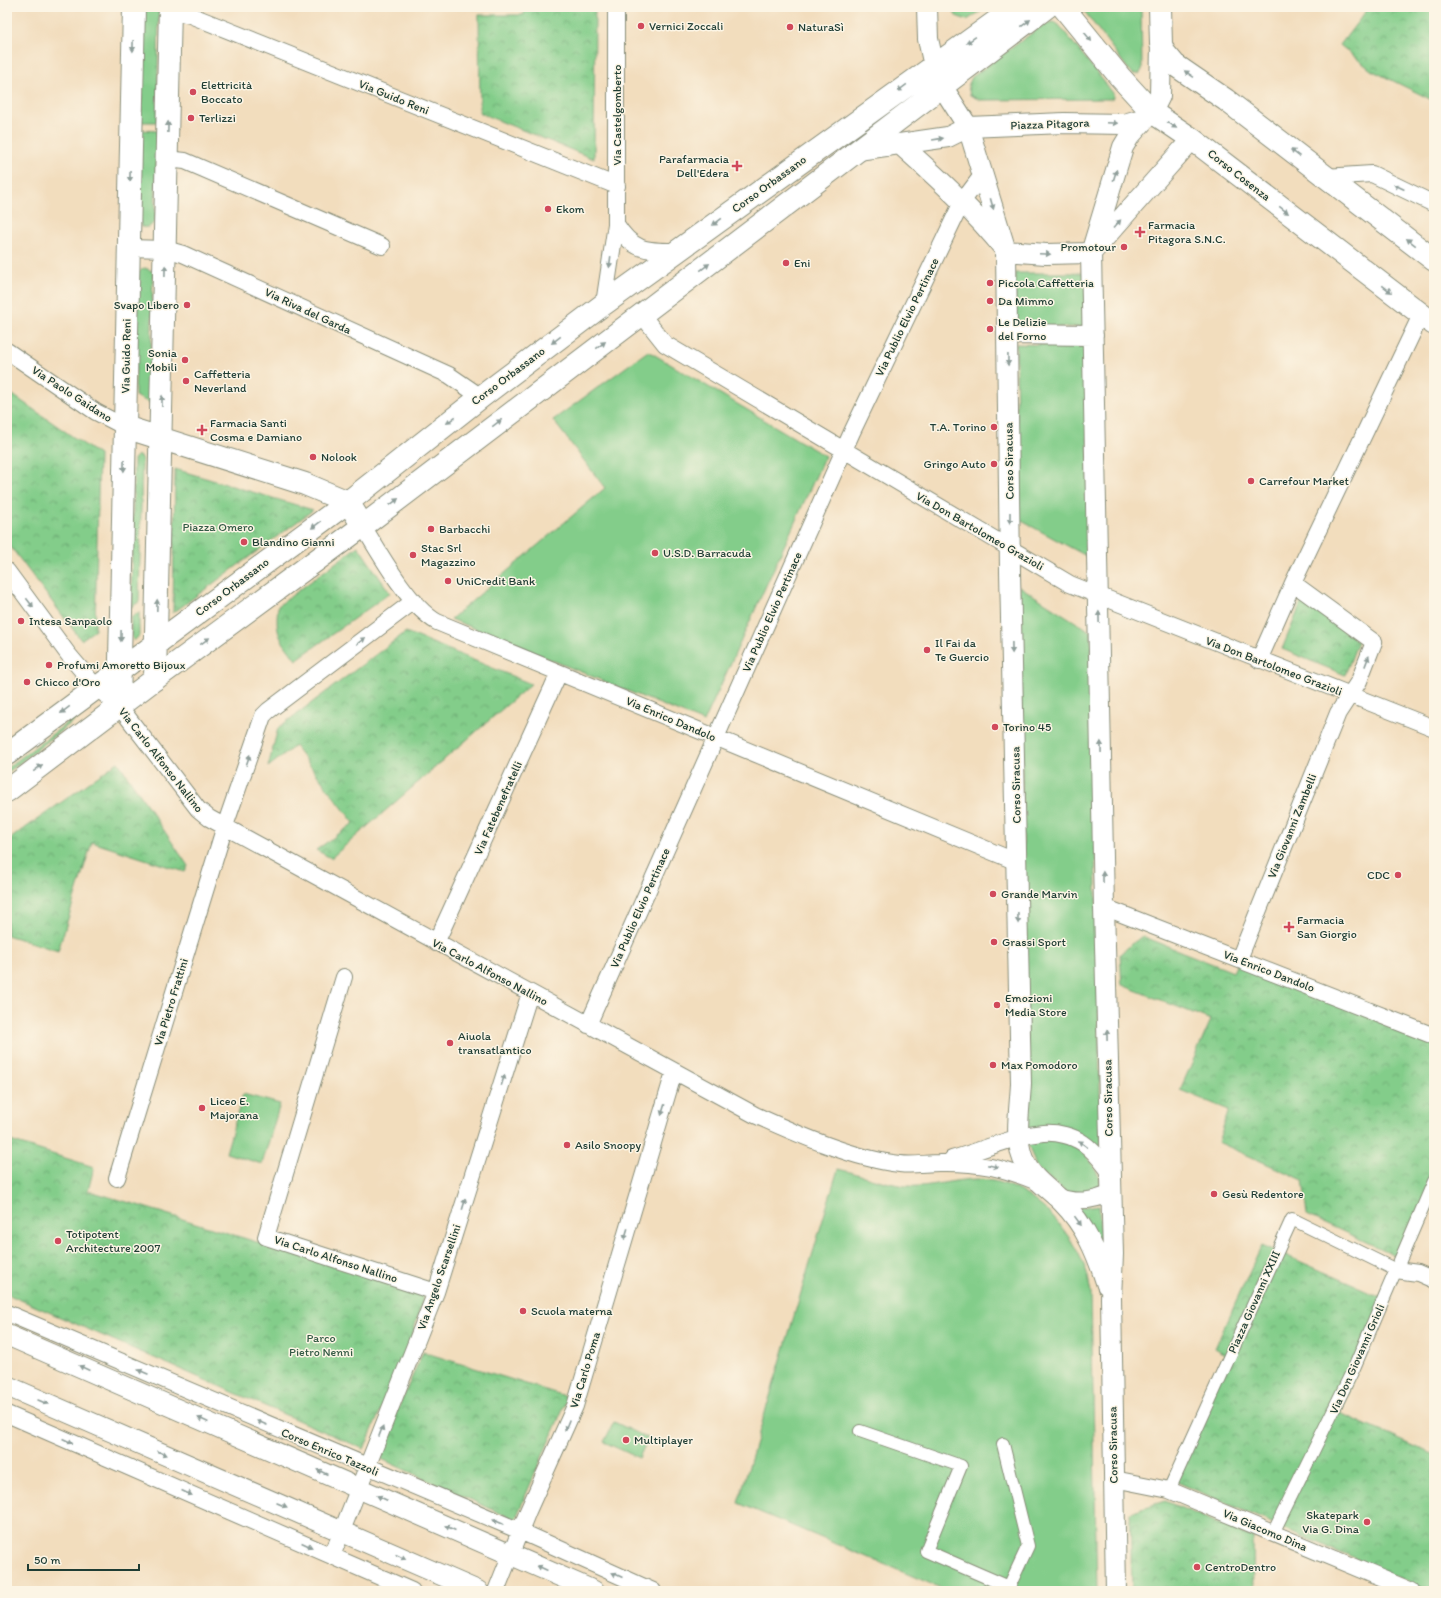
<svg xmlns="http://www.w3.org/2000/svg" width="1441" height="1598" font-family="Itim,sans-serif">
<style>
.green{fill:#83cd8a;stroke:#51855f}
.park{fill:url(#park-crowns);stroke:#51855f}
.lines{fill:none;stroke-linecap:round;stroke-linejoin:round}
.pedestrian-casing{stroke:#888d78;stroke-width:14}
.minor-casing{stroke:#888d78;stroke-width:18}
.tertiary-casing{stroke:#888d78;stroke-width:22}
.secondary-casing{stroke:#888d78;stroke-width:24}
.primary-casing{stroke:#888d78;stroke-width:24}
.pedestrian{stroke:#fff;stroke-width:12}
.minor{stroke:#fff;stroke-width:16}
.tertiary{stroke:#fff;stroke-width:20}
.secondary{stroke:#fff;stroke-width:22}
.primary{stroke:#fff;stroke-width:22}
.oneway{fill:#8f9e9a}
.poi-dot{fill:#d1495b;stroke:#fcf5e5;stroke-width:1.5}
.labels{text-anchor:middle;dominant-baseline:central;stroke-width:3;stroke-linejoin:round;paint-order:stroke}
.poi-label{font-size:12px;fill:#1f3d34;stroke:#fcf5e5;text-anchor:start}
.street-label{font-size:12px;fill:#1f3d34;stroke:#fcf5e5}
.park-label{font-size:12px;fill:#335a45;stroke:#fcf5e5}
</style>
<defs>
<pattern id="park-crowns" width="20" height="18" patternUnits="userSpaceOnUse"><rect width="20" height="18" fill="#83cd8a"/><path d="M2 6a3 3 0 1 1 6 0M12 15a3 3 0 1 1 6 0" fill="none" stroke="#6ba872"/></pattern>
</defs>
<rect width="100%" height="100%" fill="#fcf5e5"/>
<filter id="ink" filterUnits="userSpaceOnUse"><feTurbulence type="fractalNoise" baseFrequency=".025" numOctaves="2"/><feDisplacementMap in="SourceGraphic" scale="8" xChannelSelector="R" yChannelSelector="G"/><feConvolveMatrix kernelMatrix="1 2 1 2 8 2 1 2 1" color-interpolation-filters="sRGB"/></filter>
<filter id="wash" filterUnits="userSpaceOnUse"><feTurbulence type="fractalNoise" baseFrequency=".012" numOctaves="4" result="noise"/><feDisplacementMap in="SourceGraphic" scale="16" xChannelSelector="R" yChannelSelector="G"/><feGaussianBlur stdDeviation="0.9" result="paint"/><feColorMatrix in="noise" values="0 0 0 0 0 0 0 0 0 0 0 0 0 0 0 0 0 1.4 0 .05"/><feComposite in="paint" operator="in"/></filter>
<g filter="url(#wash)">
<rect width="100%" height="100%" fill="#f2ddbd"/>
<path class="green" d="M144,7h15l-2,115h-16z
M952,7h36l-21,13 -11,-4z
M1081,7h60l1,63 -3,4h-7z
M1053,22l6,3 54,68v5l-4,1 -129,1 -10,-5 -2,-9 4,-9 71,-52z
M141,130l16,1 -2,90c-4,5 -6,7 -13,6l-3,-7z
M145,268l7,3 1,3 -3,129 -15,-7 3,-123 4,-4z
M1015,273h71v54h-71z
M1016,344l70,2 4,212 -72,-39z
M648,351l177,105 -121,266 -253,-103 154,-131 -52,-68z
M138,455l4,4 -3,143 -8,5 3,-148z
M1019,586l72,46 10,512 -5,3 -68,-15z
M139,612v24l-5,5 -3,-5v-18z
M75,717l1,2 -69,54v-5z
M243,1094l37,10 -18,60 -36,-11z
M1055,1140c7,2 15,4 21,8 14,8 27,27 22,43l-28,4 -33,-26 -9,-25 7,-3z
M838,1169c22,5 45,14 67,17 25,2 48,-7 73,-7 50,2 91,47 108,91 3,7 3,16 5,23l6,298h-149l-210,-88z
M1099,1205l2,42 -26,-39z
M614,1422l34,16 -9,20 -35,-16z"/>
<path class="park" d="M524,7h71l-1,152 -114,-46 -1,-98h45z
M1369,7h65v94l-63,-31 -31,-25z
M7,391l92,64 -4,175 -14,10 -74,-98z
M175,469l138,41 -140,103z
M358,546l32,47 -94,67c-17,-23 -21,-25 -18,-54z
M1302,601l56,40 -13,34 -63,-26z
M406,632l125,52 -200,174 -15,-8 38,-27 -59,-77 -27,21 10,-39z
M118,762l70,104 -3,6 -93,-30 -34,109 -51,-16v-94z
M1142,936l91,36 6,-13 195,77v145l-33,77 -94,-43 -4,-35 -85,-38 11,-32 -49,-20 31,-70 -89,-35 -2,-31z
M7,1140l87,27 -6,24 46,13 290,90 -13,46 -47,109 -357,-155z
M1262,1245l122,53 -44,115 94,42v136h-5l-259,-112 55,-125 -10,-6z
M423,1352l145,45 -53,123 -138,-63z
M1165,1501l88,37 1,53h-122l-2,-79z"/>
</g>
<g filter="url(#ink)">
<g class="lines">
<g class="pedestrian-casing">
<path id="pedestrian" d="M860,1431l101,35 -35,85 83,36
M1003,1444l25,102 -21,45
M1169,1490l123,-271 104,51
M1273,1533l81,-165 80,-187"/>
</g>
<g class="minor-casing">
<path id="minor" d="M170,11l20,4 427,171
M167,159l18,2 197,85
M1325,177l47,-3 62,30
M616,224c17,28 32,27 61,27
M129,248l36,1 18,5 266,121 32,22
M604,304l12,-80v-217
M642,315l23,29 405,240 364,144
M7,351l89,61 29,15
M363,526c17,28 46,80 74,96l580,240
M7,571l61,83 28,33 23,19 79,103 11,9 546,297c42,19 99,44 145,49 13,2 26,-1 39,-1 40,-1 65,5 101,20
M1259,660l34,-77 128,-268
M1104,907l330,129
M436,943l123,-270
M1239,959l99,-246 21,-32 15,-39 -81,-59
M344,977l-78,260 170,55
M588,1025l264,-593 110,-230 21,-28
M952,1159c28,-8 64,-24 92,-26 13,-1 29,3 39,10 11,7 19,19 27,29
M117,1178l108,-352 38,-110 5,-5 146,-110
M1055,1196c20,7 37,6 56,-3
M1396,1270l22,3 16,7
M7,1313l513,218 133,60
M7,1414l405,177
M1114,1479l55,11 243,101
M332,1556l104,-264 94,-299
M496,1591l32,-80 47,-105 99,-334"/>
</g>
<g class="tertiary-casing">
<path id="tertiary" d="M927,7l1,32 6,27 8,20 26,41 38,124 4,320 11,512c-1,25 -7,53 2,76 8,19 26,30 39,43 24,24 35,52 45,83
M901,145c37,33 74,67 105,106l40,3 45,-1 101,-114
M858,150l90,-13 20,-10 96,-4 60,1 22,-6 6,-6 8,-16 1,-52
M1007,334l86,1
M7,1335l587,256
M7,1386l471,205
M1116,1591l-5,-293 2,-44 -9,-347 -13,-654 32,-106 6,-10 17,-19"/>
</g>
<g class="secondary-casing">
<path id="secondary" d="M125,427l180,57 43,18 15,24
M155,679l15,-672
M119,706l15,-699"/>
</g>
<g class="primary-casing">
<path id="primary" d="M1063,7l57,70 32,35 40,27 242,185
M1160,7l1,37 3,8 11,13 51,35 208,160
M7,754l341,-252 133,-105 123,-93 412,-297
M7,791l148,-112 208,-153 684,-519"/>
</g>
<use href="#pedestrian" class="pedestrian"/>
<use href="#minor" class="minor"/>
<use href="#tertiary" class="tertiary"/>
<use href="#secondary" class="secondary"/>
<use href="#primary" class="primary"/>
</g>
<defs><path id="oneway-solid" d="M-6-.8H1V-3.2L6.5 0L1 3.2V.8H-6Z"/></defs>
<g class="oneway">
<use href="#oneway-solid" transform="translate(1026 23) rotate(-37)"/>
<use href="#oneway-solid" transform="translate(1088 37) rotate(51)"/>
<use href="#oneway-solid" transform="translate(971 40) rotate(145)"/>
<use href="#oneway-solid" transform="translate(133 46) rotate(91)"/>
<use href="#oneway-solid" transform="translate(1189 74) rotate(-146)"/>
<use href="#oneway-solid" transform="translate(902 88) rotate(144)"/>
<use href="#oneway-solid" transform="translate(1112 123) rotate(2)"/>
<use href="#oneway-solid" transform="translate(1172 125) rotate(34)"/>
<use href="#oneway-solid" transform="translate(168 127) rotate(-89)"/>
<use href="#oneway-solid" transform="translate(938 139) rotate(-9)"/>
<use href="#oneway-solid" transform="translate(1295 153) rotate(-142)"/>
<use href="#oneway-solid" transform="translate(1115 175) rotate(-73)"/>
<use href="#oneway-solid" transform="translate(130 176) rotate(91)"/>
<use href="#oneway-solid" transform="translate(1399 187) rotate(-155)"/>
<use href="#oneway-solid" transform="translate(992 204) rotate(74)"/>
<use href="#oneway-solid" transform="translate(1284 210) rotate(37)"/>
<use href="#oneway-solid" transform="translate(717 222) rotate(144)"/>
<use href="#oneway-solid" transform="translate(1117 224) rotate(-48)"/>
<use href="#oneway-solid" transform="translate(1411 242) rotate(-143)"/>
<use href="#oneway-solid" transform="translate(1045 254) rotate(2)"/>
<use href="#oneway-solid" transform="translate(610 262) rotate(97)"/>
<use href="#oneway-solid" transform="translate(705 267) rotate(-37)"/>
<use href="#oneway-solid" transform="translate(165 271) rotate(-89)"/>
<use href="#oneway-solid" transform="translate(1387 289) rotate(37)"/>
<use href="#oneway-solid" transform="translate(556 340) rotate(143)"/>
<use href="#oneway-solid" transform="translate(601 345) rotate(-37)"/>
<use href="#oneway-solid" transform="translate(1008 360) rotate(89)"/>
<use href="#oneway-solid" transform="translate(162 401) rotate(-89)"/>
<use href="#oneway-solid" transform="translate(451 420) rotate(142)"/>
<use href="#oneway-solid" transform="translate(497 423) rotate(-37)"/>
<use href="#oneway-solid" transform="translate(124 466) rotate(91)"/>
<use href="#oneway-solid" transform="translate(394 502) rotate(-37)"/>
<use href="#oneway-solid" transform="translate(1010 518) rotate(90)"/>
<use href="#oneway-solid" transform="translate(316 525) rotate(144)"/>
<use href="#oneway-solid" transform="translate(30 603) rotate(53)"/>
<use href="#oneway-solid" transform="translate(157 605) rotate(-88)"/>
<use href="#oneway-solid" transform="translate(1099 617) rotate(-91)"/>
<use href="#oneway-solid" transform="translate(121 636) rotate(91)"/>
<use href="#oneway-solid" transform="translate(205 641) rotate(-36)"/>
<use href="#oneway-solid" transform="translate(361 641) rotate(-37)"/>
<use href="#oneway-solid" transform="translate(1012 648) rotate(89)"/>
<use href="#oneway-solid" transform="translate(1367 661) rotate(-69)"/>
<use href="#oneway-solid" transform="translate(65 710) rotate(143)"/>
<use href="#oneway-solid" transform="translate(1101 747) rotate(-91)"/>
<use href="#oneway-solid" transform="translate(248 760) rotate(-71)"/>
<use href="#oneway-solid" transform="translate(38 768) rotate(-37)"/>
<use href="#oneway-solid" transform="translate(1103 877) rotate(-91)"/>
<use href="#oneway-solid" transform="translate(1018 918) rotate(89)"/>
<use href="#oneway-solid" transform="translate(1107 1035) rotate(-91)"/>
<use href="#oneway-solid" transform="translate(503 1080) rotate(-73)"/>
<use href="#oneway-solid" transform="translate(663 1110) rotate(107)"/>
<use href="#oneway-solid" transform="translate(1083 1144) rotate(-144)"/>
<use href="#oneway-solid" transform="translate(993 1166) rotate(12)"/>
<use href="#oneway-solid" transform="translate(464 1204) rotate(-73)"/>
<use href="#oneway-solid" transform="translate(1078 1221) rotate(54)"/>
<use href="#oneway-solid" transform="translate(626 1234) rotate(107)"/>
<use href="#oneway-solid" transform="translate(84 1368) rotate(-156)"/>
<use href="#oneway-solid" transform="translate(143 1372) rotate(-157)"/>
<use href="#oneway-solid" transform="translate(43 1402) rotate(23)"/>
<use href="#oneway-solid" transform="translate(203 1420) rotate(-156)"/>
<use href="#oneway-solid" transform="translate(262 1423) rotate(-157)"/>
<use href="#oneway-solid" transform="translate(567 1425) rotate(112)"/>
<use href="#oneway-solid" transform="translate(381 1431) rotate(-69)"/>
<use href="#oneway-solid" transform="translate(68 1441) rotate(24)"/>
<use href="#oneway-solid" transform="translate(162 1453) rotate(23)"/>
<use href="#oneway-solid" transform="translate(322 1472) rotate(-156)"/>
<use href="#oneway-solid" transform="translate(187 1493) rotate(24)"/>
<use href="#oneway-solid" transform="translate(382 1498) rotate(-156)"/>
<use href="#oneway-solid" transform="translate(282 1505) rotate(23)"/>
<use href="#oneway-solid" transform="translate(498 1522) rotate(-157)"/>
<use href="#oneway-solid" transform="translate(450 1528) rotate(-156)"/>
<use href="#oneway-solid" transform="translate(307 1545) rotate(24)"/>
<use href="#oneway-solid" transform="translate(401 1557) rotate(24)"/>
<use href="#oneway-solid" transform="translate(542 1568) rotate(-156)"/>
<use href="#oneway-solid" transform="translate(617 1575) rotate(-156)"/>
</g>
</g>
<g class="poi-dot">
<circle cx="641" cy="26" r="4"/>
<circle cx="790" cy="27" r="4"/>
<circle cx="193" cy="92" r="4"/>
<circle cx="191" cy="118" r="4"/>
<path d="M735 160h4v4h4v4h-4v4h-4v-4h-4v-4h4z"/>
<circle cx="548" cy="209" r="4"/>
<path d="M1138 226h4v4h4v4h-4v4h-4v-4h-4v-4h4z"/>
<circle cx="1124" cy="247" r="4"/>
<circle cx="786" cy="263" r="4"/>
<circle cx="990" cy="283" r="4"/>
<circle cx="990" cy="301" r="4"/>
<circle cx="187" cy="305" r="4"/>
<circle cx="990" cy="329" r="4"/>
<circle cx="185" cy="360" r="4"/>
<circle cx="186" cy="381" r="4"/>
<circle cx="994" cy="427" r="4"/>
<path d="M200 424h4v4h4v4h-4v4h-4v-4h-4v-4h4z"/>
<circle cx="313" cy="457" r="4"/>
<circle cx="994" cy="464" r="4"/>
<circle cx="1251" cy="481" r="4"/>
<circle cx="431" cy="529" r="4"/>
<circle cx="244" cy="542" r="4"/>
<circle cx="655" cy="553" r="4"/>
<circle cx="413" cy="555" r="4"/>
<circle cx="448" cy="581" r="4"/>
<circle cx="21" cy="621" r="4"/>
<circle cx="927" cy="650" r="4"/>
<circle cx="49" cy="665" r="4"/>
<circle cx="27" cy="682" r="4"/>
<circle cx="995" cy="727" r="4"/>
<circle cx="1398" cy="875" r="4"/>
<circle cx="993" cy="894" r="4"/>
<path d="M1287 921h4v4h4v4h-4v4h-4v-4h-4v-4h4z"/>
<circle cx="994" cy="942" r="4"/>
<circle cx="997" cy="1005" r="4"/>
<circle cx="450" cy="1043" r="4"/>
<circle cx="993" cy="1065" r="4"/>
<circle cx="202" cy="1108" r="4"/>
<circle cx="567" cy="1145" r="4"/>
<circle cx="1214" cy="1194" r="4"/>
<circle cx="58" cy="1241" r="4"/>
<circle cx="523" cy="1311" r="4"/>
<circle cx="626" cy="1440" r="4"/>
<circle cx="1367" cy="1522" r="4"/>
<circle cx="1197" cy="1567" r="4"/>
</g>
<g class="labels">
<g class="poi-label">
<text x="649" y="26">Vernici Zoccali</text>
<text x="798" y="27">NaturaSì</text>
<text x="201" y="85">Elettricità<tspan x="201" dy="14">Boccato</tspan></text>
<text x="199" y="118">Terlizzi</text>
<text x="729" y="159" text-anchor="end">Parafarmacia<tspan x="729" dy="14">Dell'Edera</tspan></text>
<text x="556" y="209">Ekom</text>
<text x="1148" y="225">Farmacia<tspan x="1148" dy="14">Pitagora S.N.C.</tspan></text>
<text x="1116" y="247" text-anchor="end">Promotour</text>
<text x="794" y="263">Eni</text>
<text x="998" y="283">Piccola Caffetteria</text>
<text x="998" y="301">Da Mimmo</text>
<text x="179" y="305" text-anchor="end">Svapo Libero</text>
<text x="998" y="322">Le Delizie<tspan x="998" dy="14">del Forno</tspan></text>
<text x="177" y="353" text-anchor="end">Sonia<tspan x="177" dy="14">Mobili</tspan></text>
<text x="194" y="374">Caffetteria<tspan x="194" dy="14">Neverland</tspan></text>
<text x="210" y="423">Farmacia Santi<tspan x="210" dy="14">Cosma e Damiano</tspan></text>
<text x="986" y="427" text-anchor="end">T.A. Torino</text>
<text x="321" y="457">Nolook</text>
<text x="986" y="464" text-anchor="end">Gringo Auto</text>
<text x="1259" y="481">Carrefour Market</text>
<text x="439" y="529">Barbacchi</text>
<text x="252" y="542">Blandino Gianni</text>
<text x="421" y="548">Stac Srl<tspan x="421" dy="14">Magazzino</tspan></text>
<text x="663" y="553">U.S.D. Barracuda</text>
<text x="456" y="581">UniCredit Bank</text>
<text x="29" y="621">Intesa Sanpaolo</text>
<text x="935" y="643">Il Fai da<tspan x="935" dy="14">Te Guercio</tspan></text>
<text x="57" y="665">Profumi Amoretto Bijoux</text>
<text x="35" y="682">Chicco d'Oro</text>
<text x="1003" y="727">Torino 45</text>
<text x="1390" y="875" text-anchor="end">CDC</text>
<text x="1001" y="894">Grande Marvin</text>
<text x="1297" y="920">Farmacia<tspan x="1297" dy="14">San Giorgio</tspan></text>
<text x="1002" y="942">Grassi Sport</text>
<text x="1005" y="998">Emozioni<tspan x="1005" dy="14">Media Store</tspan></text>
<text x="458" y="1036">Aiuola<tspan x="458" dy="14">transatlantico</tspan></text>
<text x="1001" y="1065">Max Pomodoro</text>
<text x="210" y="1101">Liceo E.<tspan x="210" dy="14">Majorana</tspan></text>
<text x="575" y="1145">Asilo Snoopy</text>
<text x="1222" y="1194">Gesù Redentore</text>
<text x="66" y="1234">Totipotent<tspan x="66" dy="14">Architecture 2007</tspan></text>
<text x="531" y="1311">Scuola materna</text>
<text x="634" y="1440">Multiplayer</text>
<text x="1359" y="1515" text-anchor="end">Skatepark<tspan x="1359" dy="14">Via G. Dina</tspan></text>
<text x="1205" y="1567">CentroDentro</text>
</g>
<g class="street-label">
<text transform="translate(394 97) rotate(22)">Via Guido Reni</text>
<text transform="translate(617 115) rotate(-90)">Via Castelgomberto</text>
<text transform="translate(1050 124) rotate(-2)">Piazza Pitagora</text>
<text transform="translate(1239 175) rotate(38)">Corso Cosenza</text>
<text transform="translate(769 184) rotate(-36)">Corso Orbassano</text>
<text transform="translate(308 311) rotate(25)">Via Riva del Garda</text>
<text transform="translate(907 317) rotate(-64)">Via Publio Elvio Pertinace</text>
<text transform="translate(126 356) rotate(-89)">Via Guido Reni</text>
<text transform="translate(508 376) rotate(-37)">Corso Orbassano</text>
<text transform="translate(72 394) rotate(33)">Via Paolo Gaidano</text>
<text transform="translate(1009 461) rotate(-91)">Corso Siracusa</text>
<text transform="translate(980 531) rotate(30)">Via Don Bartolomeo Grazioli</text>
<text transform="translate(232 587) rotate(-37)">Corso Orbassano</text>
<text transform="translate(772 612) rotate(-66)">Via Publio Elvio Pertinace</text>
<text transform="translate(1274 666) rotate(21)">Via Don Bartolomeo Grazioli</text>
<text transform="translate(671 719) rotate(23)">Via Enrico Dandolo</text>
<text transform="translate(161 760) rotate(52)">Via Carlo Alfonso Nallino</text>
<text transform="translate(1016 785) rotate(-91)">Corso Siracusa</text>
<text transform="translate(498 808) rotate(-66)">Via Fatebenefratelli</text>
<text transform="translate(1292 826) rotate(-68)">Via Giovanni Zambelli</text>
<text transform="translate(640 908) rotate(-66)">Via Publio Elvio Pertinace</text>
<text transform="translate(1269 971) rotate(21)">Via Enrico Dandolo</text>
<text transform="translate(490 972) rotate(28)">Via Carlo Alfonso Nallino</text>
<text transform="translate(171 1002) rotate(-73)">Via Pietro Frattini</text>
<text transform="translate(1108 1098) rotate(-91)">Corso Siracusa</text>
<text transform="translate(336 1259) rotate(18)">Via Carlo Alfonso Nallino</text>
<text transform="translate(439 1277) rotate(-71)">Via Angelo Scarsellini</text>
<text transform="translate(1254 1302) rotate(-66)">Piazza Giovanni XXIII</text>
<text transform="translate(1357 1359) rotate(-66)">Via Don Giovanni Grioli</text>
<text transform="translate(585 1370) rotate(-73)">Via Carlo Poma</text>
<text transform="translate(1113 1445) rotate(-91)">Corso Siracusa</text>
<text transform="translate(330 1452) rotate(23)">Corso Enrico Tazzoli</text>
<text transform="translate(1265 1530) rotate(23)">Via Giacomo Dina</text>
</g>
<g class="park-label">
<text x="218" y="527">Piazza Omero</text>
<text x="321" y="1338">Parco<tspan x="321" dy="14">Pietro Nenni</tspan></text>
</g>
</g>
<rect width="1441" height="1598" fill="none" stroke="#fcf5e5" stroke-width="24"/>
<path d="M28 1564v6h111v-6" fill="none" stroke="#1f3d34" stroke-width="2"/>
<text x="34" y="1564" font-size="12" fill="#1f3d34" stroke="#fcf5e5" stroke-width="3" paint-order="stroke">50 m</text>
</svg>
